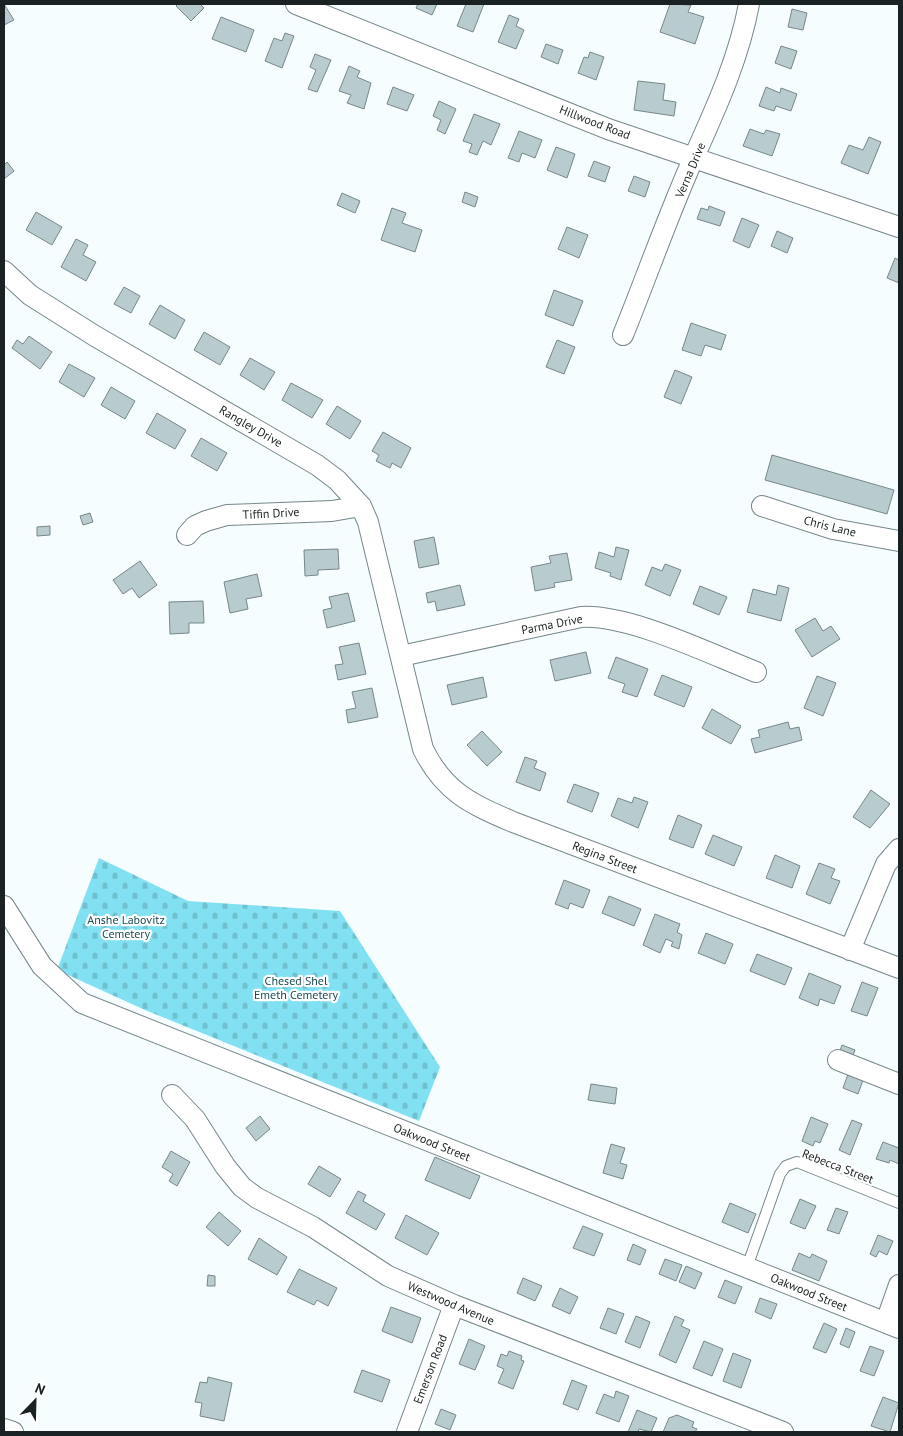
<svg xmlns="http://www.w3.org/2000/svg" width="903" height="1436" font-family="'PT Sans',sans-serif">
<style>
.cemetery{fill:url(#cemetery-stones)}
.building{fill:#b8cbce;stroke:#76888b}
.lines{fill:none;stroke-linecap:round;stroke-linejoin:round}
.service-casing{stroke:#75878b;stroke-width:12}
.minor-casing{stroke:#75878b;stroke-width:22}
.service{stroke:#fff;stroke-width:10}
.minor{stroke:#fff;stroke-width:20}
.labels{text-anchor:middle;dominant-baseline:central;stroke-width:4.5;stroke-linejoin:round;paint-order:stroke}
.street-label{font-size:12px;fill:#1b2223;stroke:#fff}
.park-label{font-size:12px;fill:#194d55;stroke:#fff}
</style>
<defs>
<pattern id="cemetery-stones" width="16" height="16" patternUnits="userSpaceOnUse" patternTransform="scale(1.25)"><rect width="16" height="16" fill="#81e1f2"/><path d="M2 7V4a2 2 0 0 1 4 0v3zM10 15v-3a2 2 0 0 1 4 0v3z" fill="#6fc1cf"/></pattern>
</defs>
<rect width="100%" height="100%" fill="#f5fdfe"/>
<path class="cemetery" d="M99,858l89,43 152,10 100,156 -21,54 -274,-111 -88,-40z"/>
<path class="building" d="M4,4l10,16 -10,5z
M178,4h22l4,4 -13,13 -15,-15z
M418,4h19l-5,11 -16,-7z
M466,4h18l-11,28 -16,-6z
M670,4l21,1 -3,7 16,5 -9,27 -35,-12z
M792,9l15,4 -4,17 -15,-3z
M509,15l10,4 -3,7 8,4 -8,19 -18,-7z
M221,17l33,13 -8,22 -34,-13z
M285,33l9,3 -12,32 -17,-7 9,-23 8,3z
M546,44l17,6 -5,14 -17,-7z
M781,46l16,5 -6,18 -16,-6z
M590,52l14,5 -8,23 -18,-7 6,-16 4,1z
M315,54l16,6 -14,32 -9,-3 8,-19 -6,-3z
M349,66l11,5 -3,6 14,6 -7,26 -17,-6 4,-8 -12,-4z
M638,81l27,3 -2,16 13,2 -2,14 -40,-6z
M393,87l21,8 -7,16 -20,-7z
M766,87l14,6 1,-5 16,6 -6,17 -15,-5 -2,5 -15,-5z
M439,101l17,8 -11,25 -8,-4 4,-10 -8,-4z
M474,114l26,10 -9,21 -8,-4 -6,14 -8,-3 3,-8 -9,-3z
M750,129l14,5 2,-4 14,4 -8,22 -29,-10z
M519,131l23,9 -7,18 -13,-5 -3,9 -11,-4z
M869,137l12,5 -13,32 -27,-11 8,-18 14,5z
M556,147l19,7 -8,24 -20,-8z
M594,161l16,6 -5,15 -17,-6z
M7,162l7,9 -10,8v-14z
M634,176l16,6 -5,15 -17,-6z
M465,192l13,5 -3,10 -13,-5z
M342,193l18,8 -5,12 -18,-8z
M709,206l16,6 -5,14 -23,-7 4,-11 7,2z
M392,208l14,5 -4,10 20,7 -7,22 -34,-12z
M36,212l26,15 -10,18 -26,-15z
M742,218l17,7 -10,23 -16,-7z
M567,227l21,8 -9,23 -21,-9z
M777,231l16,7 -6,15 -16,-7z
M76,239l12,6 -5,10 13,7 -10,19 -25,-14z
M895,258l4,2v23l-12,-5z
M124,287l16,9 -9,17 -17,-9z
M554,290l29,11 -10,25 -28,-11z
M160,305l25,15 -10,19 -26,-15z
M691,323l35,12 -5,15 -16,-5 -4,11 -19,-6z
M204,332l26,15 -10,18 -26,-15z
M29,336l23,16 -12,17 -28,-21 5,-8 6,4z
M557,340l18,7 -11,27 -18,-7z
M250,358l25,14 -11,18 -24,-15z
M69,364l26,14 -11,19 -25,-15z
M675,370l17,7 -11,27 -17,-7z
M291,383l32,17 -11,18 -30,-18z
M111,387l24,14 -10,18 -24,-14z
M337,406l24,15 -11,18 -24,-15z
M157,413l29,17 -11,19 -29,-16z
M383,432l28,16 -10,20 -9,-5 -2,5 -14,-7 3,-6 -7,-4z
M201,438l26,15 -10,18 -26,-15z
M772,455l122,35 -7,24 -122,-34z
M90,513l3,9 -10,3 -3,-9z
M50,526v9l-13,1v-9z
M434,537l5,27 -20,4 -5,-27z
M616,547l13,3 -8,30 -11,-4 1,-3 -16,-5 4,-16 15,5z
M338,549l1,20 -21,1v5l-13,1 -1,-26z
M567,553l5,27 -18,3 1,4 -20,4 -4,-24 20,-4 -2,-7z
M140,561l17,24 -18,13 -7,-10 -9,6 -10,-14z
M665,564l16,6 -11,26 -25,-11 7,-18 10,4z
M257,574l5,22 -16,3 2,10 -18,4 -6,-31z
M460,585l5,20 -28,6 -2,-10 -7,2 -2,-10z
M778,585l11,3 -8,33 -34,-9 6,-23 23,6z
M700,586l27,11 -8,18 -26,-11z
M348,593l7,28 -28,7 -4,-18 9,-2 -3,-11z
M203,601l1,22h-15v10l-19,1 -1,-32z
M815,618l8,13 8,-5 9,13 -28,18 -17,-27z
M359,643l7,31 -28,6 -3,-15 8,-1 -4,-17z
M586,652l5,21 -36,8 -5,-21z
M616,657l32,12 -11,28 -15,-5 3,-8 -17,-6z
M662,675l30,12 -8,20 -30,-12z
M817,676l19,7 -13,33 -19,-8z
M483,677l4,20 -35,8 -5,-20z
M372,688l6,29 -30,6 -2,-13 10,-2 -4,-16z
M712,709l29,17 -10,18 -29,-16z
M788,722l2,7 9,-2 3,13 -47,13 -4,-14 9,-2 -2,-7z
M482,731l20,21 -15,14 -20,-21z
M525,757l12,4 -3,7 12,5 -6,18 -24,-9z
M574,784l25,9 -7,19 -25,-10z
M871,790l19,14 -20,24 -17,-11z
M634,797l14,5 -10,26 -27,-12 7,-18 14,5z
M678,815l24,10 -9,23 -24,-9z
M713,835l29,12 -8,19 -29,-12z
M775,855l25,11 -8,22 -26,-10z
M819,863l16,6 -4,9 9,3 -10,23 -24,-10z
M564,880l26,10 -7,18 -13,-5 -2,6 -13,-5z
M609,896l32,13 -7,17 -32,-13z
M655,914l25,10 -3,8 5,3 -3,14 -8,-3 2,-4 -7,-3 -6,14 -17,-8z
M706,933l27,11 -8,20 -27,-11z
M757,954l35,14 -7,17 -35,-14z
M809,973l32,13 -7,18 -14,-5 -2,7 -19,-8z
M862,982l16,6 -11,28 -16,-5z
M842,1045l13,5 -3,8 -13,-5z
M848,1074l15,6 -5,14 -15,-6z
M591,1084l26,4 -2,16 -27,-4z
M260,1116l10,13 -14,12 -10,-13z
M811,1117l17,7 -8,19 -5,-2 -2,5 -11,-5z
M852,1120l10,4 -12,31 -11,-5z
M883,1142l16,6v16l-9,-4 -1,3 -13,-4z
M611,1144l14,4 -5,15 7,2 -4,14 -20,-6z
M171,1151l19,11 -13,24 -8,-5 4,-7 -11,-7z
M435,1157l45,19 -10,23 -45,-19z
M319,1166l22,13 -11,18 -22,-13z
M358,1191l8,4 -3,6 22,13 -9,16 -30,-17z
M800,1199l16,7 -11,23 -15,-6z
M730,1203l26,11 -8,19 -26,-11z
M836,1208l12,4 -9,22 -12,-4z
M219,1212l22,19 -13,15 -22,-19z
M406,1215l33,18 -12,22 -32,-17z
M583,1226l20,8 -9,22 -21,-8z
M878,1235l15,6 -6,14 -8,-4 -3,6 -6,-3z
M259,1238l28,19 -10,18 -29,-16z
M633,1244l13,6 -6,15 -13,-5z
M799,1253l11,5 2,-4 15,7 -8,20 -27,-11z
M665,1259l17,6 -6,16 -17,-7z
M686,1266l16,7 -7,16 -16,-7z
M299,1269l38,19 -9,18 -11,-6 -3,5 -27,-13z
M208,1275l7,1v10h-8z
M523,1278l19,8 -7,15 -18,-8z
M725,1280l17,7 -7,17 -17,-7z
M560,1288l18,9 -8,17 -18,-8z
M760,1298l17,6 -6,15 -16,-7z
M391,1307l30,11 -9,25 -30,-12z
M608,1308l16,6 -8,20 -16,-6z
M636,1316l14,6 -10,26 -15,-6z
M675,1316l9,4 -3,6 9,4 -14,33 -17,-8z
M824,1323l13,6 -11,24 -13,-5z
M846,1328l9,4 -6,16 -9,-4z
M469,1339l16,7 -10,24 -16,-6z
M704,1341l19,8 -11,27 -19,-8z
M870,1346l14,5 -10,25 -14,-5z
M509,1351l13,5 -1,4 3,1 -11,28 -15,-6 6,-14 -7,-3 4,-12 6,2z
M733,1353l18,7 -10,28 -18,-7z
M362,1370l28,10 -8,22 -28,-10z
M208,1377l24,6 -8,38 -24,-5 2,-13 -7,-1 5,-20 7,1z
M572,1380l15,6 -9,24 -15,-6z
M616,1391l13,5 -10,26 -23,-9 8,-19 10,4z
M883,1397l16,6 -9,29 -19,-6z
M441,1409l15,6 -6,15 -15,-6z
M637,1410l20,8 -6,14 -12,-3 -1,3h-10z
M677,1415l17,7 -2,5 5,2 -2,3h-32l6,-14z"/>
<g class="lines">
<g class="service-casing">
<path id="service" d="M747,1267l33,-93 6,-8 11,-4 102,41"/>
</g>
<g class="minor-casing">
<path id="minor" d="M296,4l312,125 291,98
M4,271l26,24 65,41 222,129 20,15 24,26 7,16 55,227c21,43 48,55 90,73l386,146
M623,335c24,-59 45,-120 71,-178 22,-49 45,-99 55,-153
M762,506l71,23 66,12
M187,535l8,-9 11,-5 21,-6 105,-4 29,-5
M401,656l180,-39c48,-3 129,37 175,55
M4,906l38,60 40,37 817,325
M850,950l36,-86 13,-15
M838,1060l61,24
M172,1095l23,24 30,47 17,21 15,11 56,29 75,49 66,29 329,127
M886,1322l13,-37
M4,1429l9,3
M407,1432l47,-127"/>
</g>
<use href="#service" class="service"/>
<use href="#minor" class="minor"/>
</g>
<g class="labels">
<g class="street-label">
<text transform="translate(595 122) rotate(21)">Hillwood Road</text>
<text transform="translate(690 170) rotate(-67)">Verna Drive</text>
<text transform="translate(251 426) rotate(30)">Rangley Drive</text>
<text transform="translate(271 513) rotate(-3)">Tiffin Drive</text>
<text transform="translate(830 526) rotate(14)">Chris Lane</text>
<text transform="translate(552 624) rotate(-11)">Parma Drive</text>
<text transform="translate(605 857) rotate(21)">Regina Street</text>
<text transform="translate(432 1142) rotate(22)">Oakwood Street</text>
<text transform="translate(838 1166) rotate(21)">Rebecca Street</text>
<text transform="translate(809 1292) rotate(22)">Oakwood Street</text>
<text transform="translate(451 1303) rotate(23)">Westwood Avenue</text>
<text transform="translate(430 1369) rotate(-69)">Emerson Road</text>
</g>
<g class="park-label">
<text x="126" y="919">Anshe Labovitz<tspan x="126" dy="14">Cemetery</tspan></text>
<text x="296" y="980">Chesed Shel<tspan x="296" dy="14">Emeth Cemetery</tspan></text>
</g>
</g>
<rect width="903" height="1436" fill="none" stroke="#1b2223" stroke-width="10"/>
<g transform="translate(35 1401) rotate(23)" stroke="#ffffff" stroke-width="4" paint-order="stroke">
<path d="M0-4L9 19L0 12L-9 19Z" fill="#1b2223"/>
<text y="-8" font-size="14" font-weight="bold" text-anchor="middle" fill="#1b2223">N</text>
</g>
</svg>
